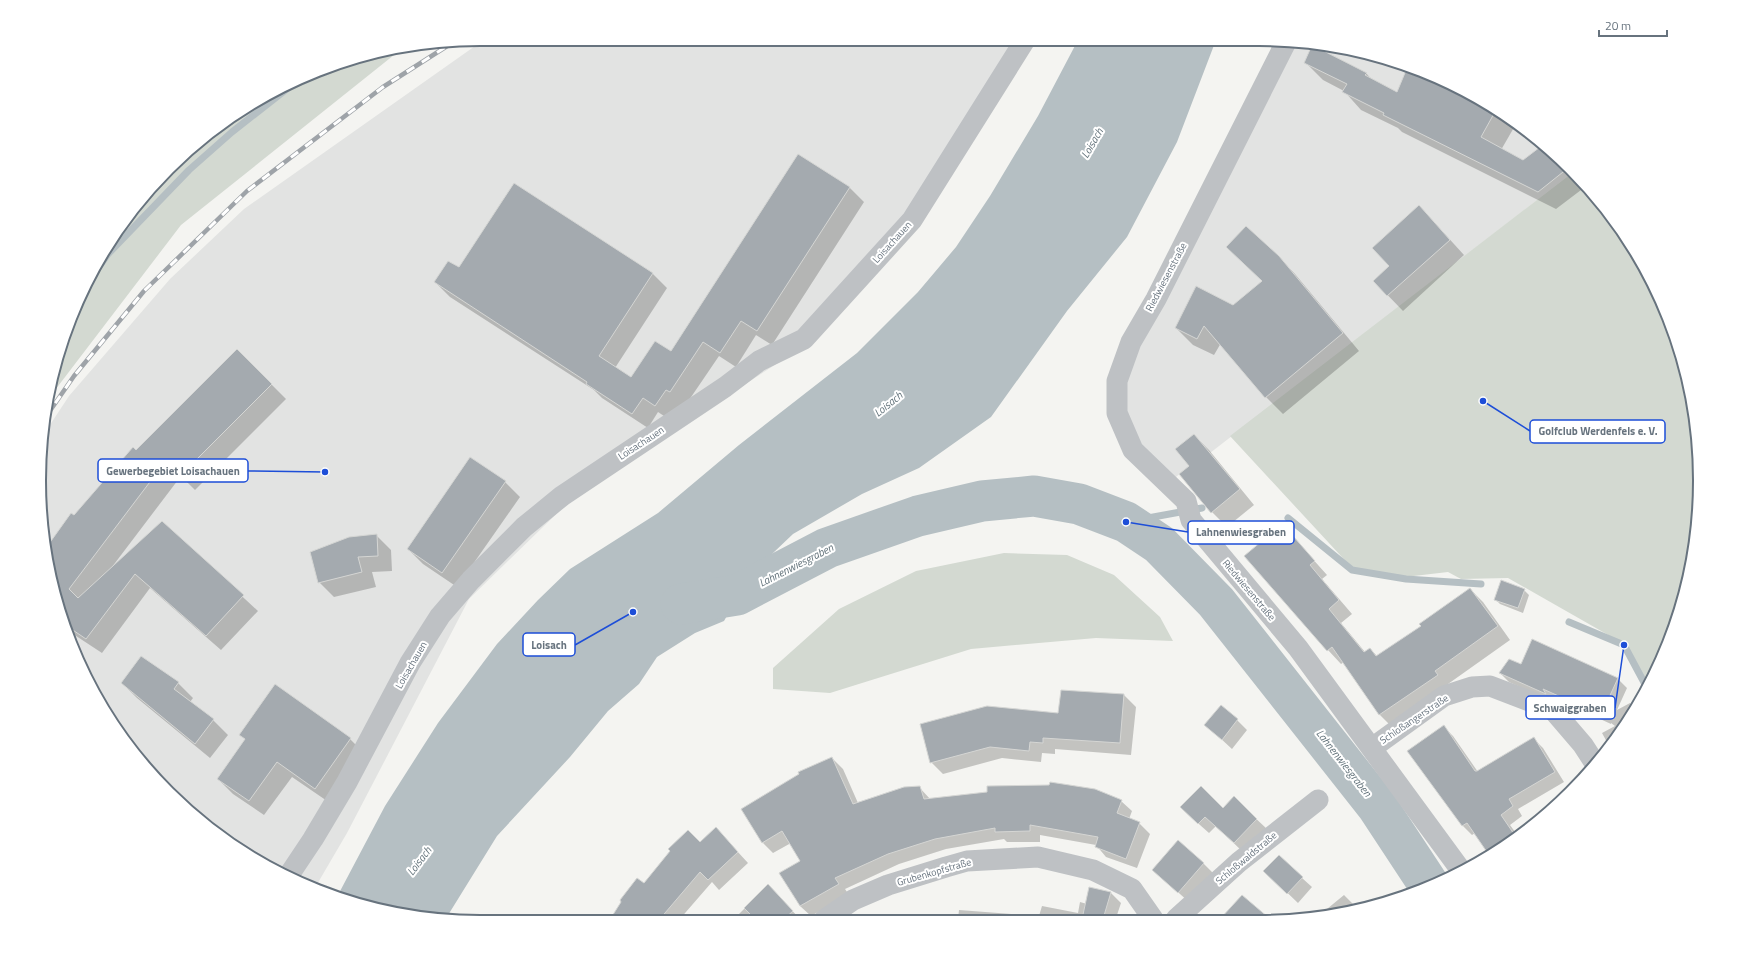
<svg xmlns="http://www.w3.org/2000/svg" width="1739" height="961" font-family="'Titillium Web',sans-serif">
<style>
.built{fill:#e2e3e2}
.green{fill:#d3d9d1}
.water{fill:#b5bfc3}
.shadow{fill:#0003}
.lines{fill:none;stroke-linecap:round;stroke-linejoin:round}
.stream{stroke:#b5bfc3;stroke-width:7}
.river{stroke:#b5bfc3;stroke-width:41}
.building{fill:#a4aaaf;stroke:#d5d6d4}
.minor{stroke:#bec1c4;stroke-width:21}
.rail-casing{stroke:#9ea3a8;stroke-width:4.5}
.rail{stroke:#fff;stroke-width:3;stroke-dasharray:9;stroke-linecap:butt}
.labels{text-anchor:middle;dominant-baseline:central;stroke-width:4;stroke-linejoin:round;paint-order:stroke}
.street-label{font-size:10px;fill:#67737e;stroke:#fff}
.water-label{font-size:11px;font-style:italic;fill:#63737b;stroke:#fff}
.rim{fill:none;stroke:#67737e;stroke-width:2}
.leader{fill:none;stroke:#1d4ed8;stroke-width:1.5}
.callout-dot{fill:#1d4ed8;stroke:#fff;stroke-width:1.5}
.callout{fill:#fff;stroke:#1d4ed8;stroke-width:1.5}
.callout-label{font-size:11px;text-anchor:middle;font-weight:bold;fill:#67737e}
</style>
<rect width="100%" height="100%" fill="#f4f4f1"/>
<path class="built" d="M485,39l547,1 -117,186 -108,118 -228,148 -110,107 -122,234 -31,53 -56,-23 -48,-32 -63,-59 -36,-46 -40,-76 -19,-55 -14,-85v-59l2,-14 27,-41 101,-117 74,-70z
M1293,41l80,13 106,44 70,50 23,25 -362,280 -16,-19 -18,15 13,17 -19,16 -35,-35 -15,-34 16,-72z"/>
<path class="green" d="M395,47h9l-223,178 -132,173 5,-32 19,-55 40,-76 36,-46 63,-59 48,-32 78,-35z
M1572,173l37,39 45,73 31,81 14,85 -3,87 -19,84 -29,64 -24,-42 -116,-66 -47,1 -13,-7 -43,5 -52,-8 -123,-133z
M1004,553l63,2 47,20 46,42 13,24 -77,-3 -125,11 -141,44 -57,-4v-21l66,-59 77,-38z"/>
<path class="water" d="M1078,40h138l-39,102 -50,95 -60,74 -76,106 -72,51 -57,26 -69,40 -43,41 -26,46 -29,12 -38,24 -18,27 -31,27 -38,46 -73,79 -52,84 -79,-13 -28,-12 47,-89 53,-83 59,-79 41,-44 32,-31 88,-56 81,-68 118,-92 61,-61 38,-45 34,-51 48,-80z"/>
<path class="shadow" d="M1305,62l61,11 7,8 24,13 82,4 37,26 -15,26 22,11 21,-16 41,42 -29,22 -154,-77 -4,-4 -37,-18 -17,-19 -21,-11z
M849,187l15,15 -92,143 -16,-10 -20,32 -17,-11 -34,50 -15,14 -12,-8 -10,16 -46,-30 -8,-8 -144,-93 -15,-15 24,-13 193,4 15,15 -52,80 16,10 41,-25z
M1433,221l31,34 -61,56 -29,-30z
M1278,256l17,18 64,77 -76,63 -17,-17 -45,-54 -7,12 -21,-10 -17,-17 58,-22 29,-25z
M237,350l49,49 -91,91 -14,-14 -69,91 50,-45 96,89 -37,39 -71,-62 -48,65 -32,-21 -2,3 -14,-40 20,-78 62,-66z
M1194,435l15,15 45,55 -27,22 -15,-15 -22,-46z
M505,482l15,15 -63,90 -34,-23 -15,-15z
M1274,532l12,12 7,-7 34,38 -5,4 30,35 -11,9 24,29 5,-3 8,8 44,-31 48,-37 13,13 27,38 -62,44 -55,44 -13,-13 -36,-53 -3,2 -13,-14 -82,-94z
M376,535l15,15 1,21 -20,1 4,15 -42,10 -15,-15z
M1524,590l5,5 -6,18 -23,-9 -5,-5z
M1522,666l96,13 9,9 -10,22 13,-7 5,6 -27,35 -6,-11 13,-7 -4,-3v1l-61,-28 3,6 -44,-20 -9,-9z
M122,683h56l15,15 -3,4 23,18 15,15 -18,23 -73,-60z
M275,686l75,53 15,15 -35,49 -38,-26 -28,38 -31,-21 -15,-15 28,-39 -5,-5z
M1124,695l12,12 -5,48 -76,-6v5l-13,-1 -1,9 -39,-4 -59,16 -12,-12 128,-48z
M1237,720l10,10 -15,19 -26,-24z
M1444,727l9,9 25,36 55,-34 10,10 21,34 -46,27 4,7 -12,9 8,11 -14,12 -29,-15 -3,2 -9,-9 -55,-75z
M832,758l11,11 15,34 61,-16 12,13 190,1 11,10 -3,8 10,4 11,11 -13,34 -31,-11 -10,-12 -56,-10v7h-33l-3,-3 -58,10 -47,15 -54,25 4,6 -38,21 -11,-10 -19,-33 21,-12 -11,-18 -18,10 -10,-10z
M1234,798l33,31 -23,24 -28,-27 -7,7 -18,-16 32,-8z
M726,839l22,24 -29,27 -7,-8 -33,38 -69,1 34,-37 56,-41z
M1203,863l10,10 -24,29 -36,-32z
M1302,878l10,9 -14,16 -23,-22z
M768,885l33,35h-68z
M1090,888l21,5 10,10 -4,12 4,4h-163l1,-9 80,6 3,-10 36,7 2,-11 7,2z
M1344,895l14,14 -42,9z"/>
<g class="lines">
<path class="stream" d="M91,278l17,-24 81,-84 43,-38 65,-51
M1288,518l64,52 54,9 75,5
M1126,522l76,-14
M1569,622l55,23 23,43"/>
<path class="river" d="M681,604l56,-9 90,-47 91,-32 64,-15 52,-5 45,8 47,18 33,22 57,58 161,204 52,79"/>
</g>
<path class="building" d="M1312,45l55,28 -2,2 32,17 10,-24 72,30 17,12 -15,27 42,23 21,-16 24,24 -30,24 -155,-77 1,-2 -42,-21 5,-8 -43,-21z
M798,154l52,33 -93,144 -16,-10 -21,32 -17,-11 -33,50 -4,-2 -11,16 -12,-8 -11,16 -46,-30 1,-2 -153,-100 14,-21 11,6 55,-84 139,90 -54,83 32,21 24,-36 16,10z
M1419,205l31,35 -63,56 -14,-15 16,-15 -17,-18z
M1246,226l33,30 64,77 -78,65 -61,-72 -7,13 -22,-11 21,-42 37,19 29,-24 -36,-34z
M237,349l35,35 -92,92 -15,-14 -96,127 9,9 84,-77 82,74 -38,41 -71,-62 -49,65 -22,-15 -10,-29 -8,-47 25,-35 3,2 59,-68 3,3z
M1194,434l46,55 -29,24 -32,-39 10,-8 -14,-17z
M470,457l36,24 -64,92 -35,-24z
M1274,531l11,12 8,-7 22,25 -5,4 29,35 -10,9 35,43 6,-4 6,8 45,-30 -2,-2 51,-36 28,38 -63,45 3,4 -59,40 -47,-68 -5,4 -83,-95z
M377,534l1,22 -20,1 4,15 -44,11 -8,-31 39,-15z
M1501,580l24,9 -7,19 -24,-8z
M1532,639l86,39 -17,37 -58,-26 3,5 -47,-21 10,-14 12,5z
M141,656l38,26 -5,7 40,30 -19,25 -74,-61z
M275,684l76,54 -36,51 -38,-27 -28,39 -32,-22 28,-40 -6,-4z
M1061,690l63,4 -4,49 -77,-5v5l-13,-1 -1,9 -39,-4 -60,16 -10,-39 67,-18 71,7z
M1221,705l17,14 -16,21 -18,-15z
M1444,725l31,46h2l57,-34 21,35 -46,27 4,7 -12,9 15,22 -12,11 -15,7 -22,-32 -5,3 -55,-75z
M832,757l21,47 51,-17 16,-1 4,13 63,-7v-6l62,-1 1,-3 45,7 27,11 -5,13 23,9 -14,37 -31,-12 3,-10 -68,-12v6l-35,1v-4l-60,11 -47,15 -53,24 4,6 -39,22 -21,-33 21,-12 -18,-30 -20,12 -21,-34 58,-35 -1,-2z
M1201,786l22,22 11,-12 23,23 -23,24 -29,-26 -7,7 -18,-17z
M716,827l22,25 -30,28 -8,-8 -41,48 -50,1 12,-19 -1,-2 17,-22 7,5 26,-32 -2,-2 20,-19 12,12z
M1178,840l26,23 -26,30 -26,-23z
M1279,855l24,22 -16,17 -24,-23z
M768,884l25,27 -10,9h-27l-12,-12z
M1089,887l22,5 -8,27h-21z
M1242,895l27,23 -49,1z"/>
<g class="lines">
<path class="minor" d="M1287,40l-131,259 -25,43 -14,39v32l16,37 53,51 5,19 107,128 162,221
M1372,748l72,-52 28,-9 18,-1 63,24 30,35 11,17
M289,875l24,-36 34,-57 63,-119 30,-47 31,-36 53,-53 38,-31 163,-109 34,-26 45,-22 108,-119 113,-180
M1176,919l63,-57 79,-62
M824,920l29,-20 35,-15 58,-18 21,-6 71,-4 55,13 39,19 21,30"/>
<g class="rail-casing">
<path id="rail" d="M45,418l29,-42 70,-85 103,-100 136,-104 72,-46"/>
</g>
<use href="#rail" class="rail"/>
</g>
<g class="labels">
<g class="street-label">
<text transform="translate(892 242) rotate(-48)">Loisachauen</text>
<text transform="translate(1166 277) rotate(-62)">Riedwiesenstraße</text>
<text transform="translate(641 443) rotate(-33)">Loisachauen</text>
<text transform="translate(1249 590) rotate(50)">Riedwiesenstraße</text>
<text transform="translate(411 665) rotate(-60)">Loisachauen</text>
<text transform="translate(1414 719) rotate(-34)">Schloßangerstraße</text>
<text transform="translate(1246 858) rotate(-40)">Schloßwaldstraße</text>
<text transform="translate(934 872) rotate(-16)">Grubenkopfstraße</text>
</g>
<g class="water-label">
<text transform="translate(1092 143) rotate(-60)">Loisach</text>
<text transform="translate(888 404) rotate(-39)">Loisach</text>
<text transform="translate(796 565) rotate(-27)">Lahnenwiesgraben</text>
<text transform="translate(1344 763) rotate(52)">Lahnenwiesgraben</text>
<text transform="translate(419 861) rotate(-53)">Loisach</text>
</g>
</g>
<path d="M0 0H1739V961H0ZM480 46H1259A434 434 0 0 1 1693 480V481A434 434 0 0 1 1259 915H480A434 434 0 0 1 46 481V480A434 434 0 0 1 480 46Z" fill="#fff" fill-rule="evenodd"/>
<path class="rim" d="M480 46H1259A434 434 0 0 1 1693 480V481A434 434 0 0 1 1259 915H480A434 434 0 0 1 46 481V480A434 434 0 0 1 480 46Z"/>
<path class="leader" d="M1483 401L1530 431M325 472L248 471M1126 522L1188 532M633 612L575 645M1624 645L1615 708"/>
<g class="callout-dot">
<circle cx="1483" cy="401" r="4"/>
<circle cx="325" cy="472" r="4"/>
<circle cx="1126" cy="522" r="4"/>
<circle cx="633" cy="612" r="4"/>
<circle cx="1624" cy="645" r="4"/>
</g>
<g class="callout">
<rect x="1530" y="420" width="135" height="23" rx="4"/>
<rect x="98" y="459" width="150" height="23" rx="4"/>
<rect x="1188" y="521" width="106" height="23" rx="4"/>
<rect x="523" y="633" width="52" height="23" rx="4"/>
<rect x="1526" y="696" width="89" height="23" rx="4"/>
</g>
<g class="callout-label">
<text x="1598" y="435">Golfclub Werdenfels e. V.</text>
<text x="173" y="475">Gewerbegebiet Loisachauen</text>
<text x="1241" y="536">Lahnenwiesgraben</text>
<text x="549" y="649">Loisach</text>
<text x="1570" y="712">Schwaiggraben</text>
</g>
<path d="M1599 30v6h68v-6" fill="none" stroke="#67737e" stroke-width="2"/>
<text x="1605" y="30" font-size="12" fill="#67737e" stroke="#ffffff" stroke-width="3" paint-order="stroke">20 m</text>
</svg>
